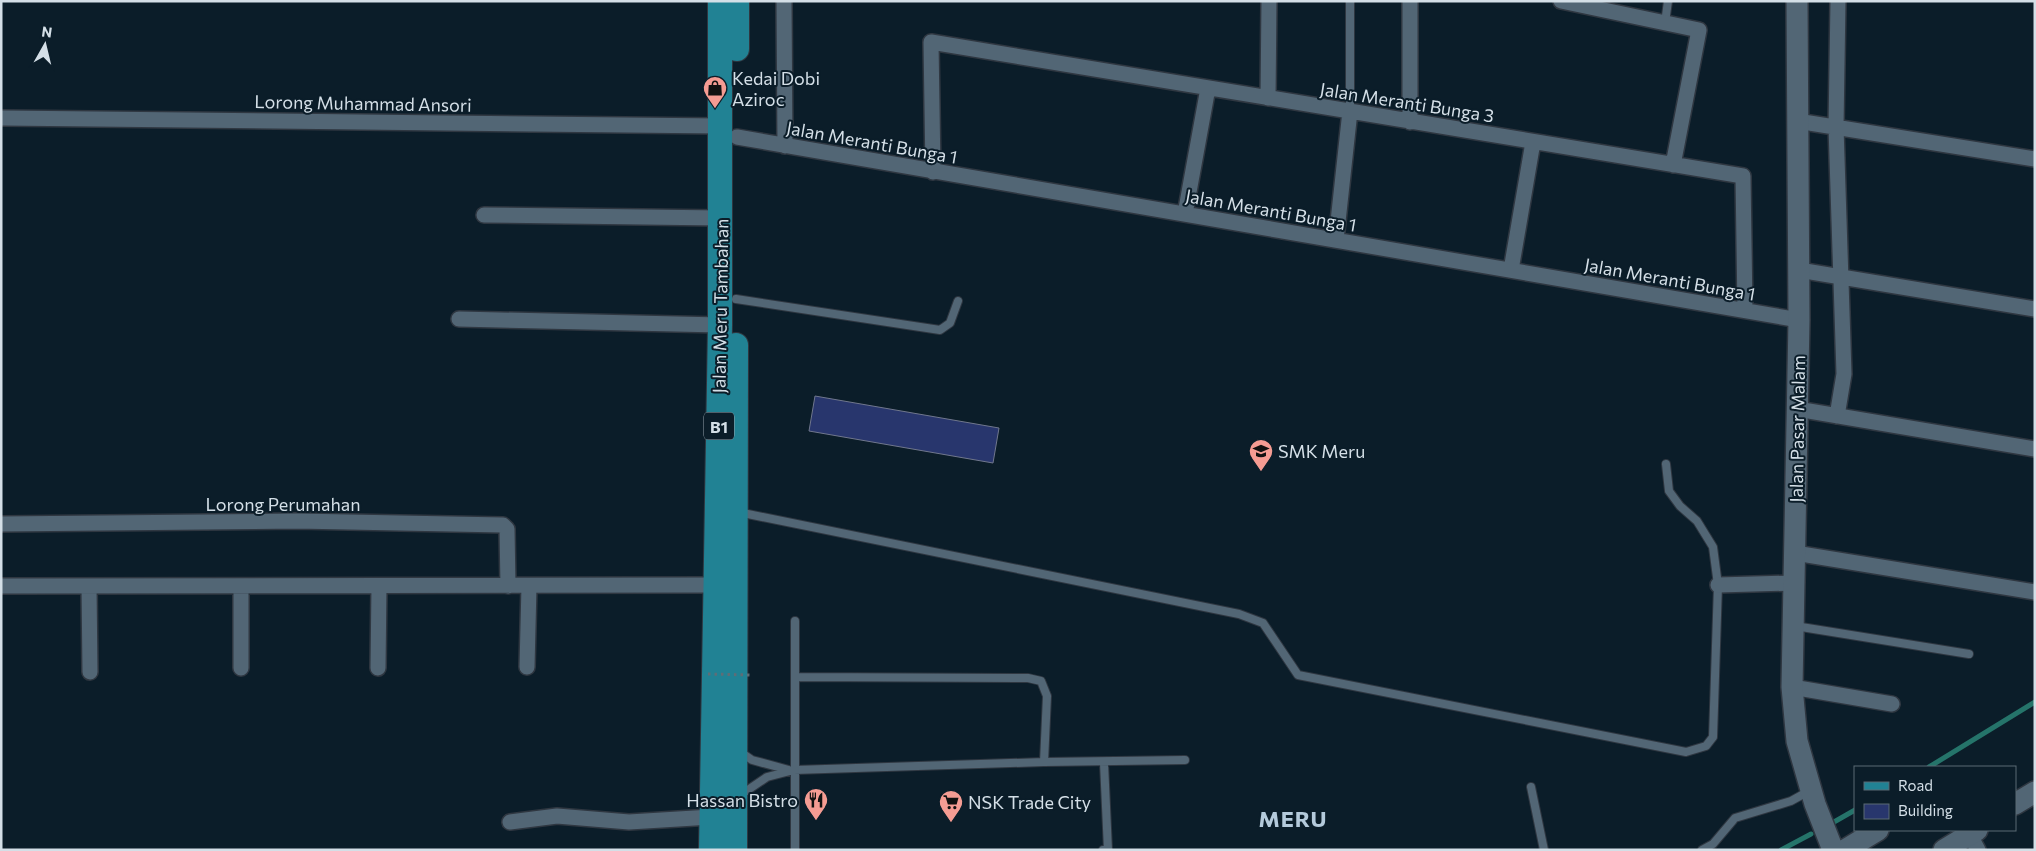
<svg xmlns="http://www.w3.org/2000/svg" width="2036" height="851" font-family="Commissioner,sans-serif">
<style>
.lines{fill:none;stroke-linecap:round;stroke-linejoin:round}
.stream{stroke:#25746a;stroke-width:5}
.building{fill:#28366d;stroke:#70778d}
.lane-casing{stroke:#2f3741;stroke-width:10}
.street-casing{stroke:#2f3741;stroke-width:18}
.secondary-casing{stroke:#2f3741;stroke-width:24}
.primary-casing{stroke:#2f3741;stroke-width:26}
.lane{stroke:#526675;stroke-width:8}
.street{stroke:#526675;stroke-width:15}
.secondary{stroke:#526675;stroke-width:21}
.primary{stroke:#218294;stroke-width:24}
.path-bridge{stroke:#5e6d77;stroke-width:3;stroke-dasharray:2.5 4;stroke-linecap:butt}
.labels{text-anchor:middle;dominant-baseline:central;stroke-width:4;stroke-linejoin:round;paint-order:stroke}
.shield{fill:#0b1d29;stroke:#98a5ae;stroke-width:1}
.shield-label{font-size:16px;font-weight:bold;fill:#d4dfe7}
.poi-label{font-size:18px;fill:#d4dfe7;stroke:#0b1d29;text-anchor:start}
.street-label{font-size:18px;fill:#d4dfe7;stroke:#0b1d29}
.district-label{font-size:22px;font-weight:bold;letter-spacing:1px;fill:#b4cadb;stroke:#0b1d29}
</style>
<rect width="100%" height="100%" fill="#0b1d29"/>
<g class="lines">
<path class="stream" d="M1929,767l106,-65
M1834,822l21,-12
M1781,850l30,-16"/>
</g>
<path class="building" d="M815,396l184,32 -6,35 -184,-32z"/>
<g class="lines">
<g class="lane-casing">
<path id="lane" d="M1350,1v110
M1665,23l3,-22
M736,299l204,31 10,-7 8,-22
M738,512l501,102 24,9 35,52 388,77 20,-6 7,-9 5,-152 -5,-38 -16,-26 -17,-15 -11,-15 -3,-27
M1795,626l174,28
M795,677l233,1 13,3 6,15 -3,66
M739,751l13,9 37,10
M1531,787l13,63
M739,796l28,-19 27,-7 250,-8 141,-2
M795,850v-229
M1103,850h5l-4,-87
M1702,850l11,-6 22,-26 56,-17 18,-10"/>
</g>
<g class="street-casing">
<path id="street" d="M784,1l1,145
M1410,1v121
M1561,1l138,29 -26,135
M1268,98l1,-97
M3,118l718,8
M1797,121l238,38
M737,137l1062,183
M933,172l-2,-130 812,134 2,134
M1185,214l23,-126
M484,215l237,3
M1336,240l14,-129
M1511,270l22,-128
M1799,270l236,39
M459,319l261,6
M1797,409l238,40
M1837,416l7,-42 -8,-247 2,-126
M1,524l296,-3 206,4 4,4 1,57
M1795,553l240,39
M1718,585l76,-2
M1,586l716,-1
M89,586l1,86
M527,667l2,-81
M241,668v-82
M378,668l1,-82
M1792,687l100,17
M510,822l47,-6 72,6 82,-5
M1970,835l8,15"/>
</g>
<g class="secondary-casing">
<path id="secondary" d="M1797,1l2,319 -7,367 5,54 18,63 18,46
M2015,804l20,-12
M1845,850l33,-20
M1944,850l33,-20"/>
</g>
<g class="primary-casing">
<path id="primary" d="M737,49v-48
M711,850l9,-525v-324
M735,850l1,-505"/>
</g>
<use href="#lane" class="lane"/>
<use href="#street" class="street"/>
<use href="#secondary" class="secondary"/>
<use href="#primary" class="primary"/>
<path class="path-bridge" d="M708,674l43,1"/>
</g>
<defs>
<g id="shop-pin" transform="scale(1.25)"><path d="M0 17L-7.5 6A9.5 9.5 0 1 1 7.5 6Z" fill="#f59c93" stroke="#0b1d29"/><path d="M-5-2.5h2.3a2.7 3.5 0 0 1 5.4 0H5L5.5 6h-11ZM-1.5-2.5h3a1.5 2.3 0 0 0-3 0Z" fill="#111"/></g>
<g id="school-pin" transform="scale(1.25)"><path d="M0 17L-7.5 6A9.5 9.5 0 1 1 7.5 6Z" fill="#f59c93" stroke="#0b1d29"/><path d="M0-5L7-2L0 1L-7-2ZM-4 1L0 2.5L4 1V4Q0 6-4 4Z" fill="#111"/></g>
<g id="restaurant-pin" transform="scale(1.25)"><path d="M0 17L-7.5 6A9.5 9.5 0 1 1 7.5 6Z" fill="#f59c93" stroke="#0b1d29"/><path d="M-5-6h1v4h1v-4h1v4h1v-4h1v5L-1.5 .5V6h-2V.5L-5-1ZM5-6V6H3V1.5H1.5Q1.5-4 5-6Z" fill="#111"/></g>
<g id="supermarket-pin" transform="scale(1.25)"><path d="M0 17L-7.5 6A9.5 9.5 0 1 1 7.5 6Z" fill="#f59c93" stroke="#0b1d29"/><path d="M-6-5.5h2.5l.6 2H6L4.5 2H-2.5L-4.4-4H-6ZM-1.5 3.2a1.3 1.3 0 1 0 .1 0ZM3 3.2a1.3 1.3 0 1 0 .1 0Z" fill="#111"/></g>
</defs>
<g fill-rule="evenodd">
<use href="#shop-pin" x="715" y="88"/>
<use href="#school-pin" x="1261" y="451"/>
<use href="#restaurant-pin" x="816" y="800"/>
<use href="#supermarket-pin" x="951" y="802"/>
</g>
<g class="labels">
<rect class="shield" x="704" y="412.5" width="30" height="27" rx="4"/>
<g class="shield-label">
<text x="719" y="426">B1</text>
</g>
<g class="poi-label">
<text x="732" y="78">Kedai Dobi<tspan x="732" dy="21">Aziroc</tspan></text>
<text x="1278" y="451">SMK Meru</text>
<text x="798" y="800" text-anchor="end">Hassan Bistro</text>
<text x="968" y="802">NSK Trade City</text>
</g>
<g class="street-label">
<text transform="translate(1407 102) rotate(9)">Jalan Meranti Bunga 3</text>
<text transform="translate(363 103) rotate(1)">Lorong Muhammad Ansori</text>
<text transform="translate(872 142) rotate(10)">Jalan Meranti Bunga 1</text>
<text transform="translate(1271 210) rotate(10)">Jalan Meranti Bunga 1</text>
<text transform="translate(1670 279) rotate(10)">Jalan Meranti Bunga 1</text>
<text transform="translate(720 306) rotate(-89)">Jalan Meru Tambahan</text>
<text transform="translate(1797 429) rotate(-89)">Jalan Pasar Malam</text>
<text x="283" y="504">Lorong Perumahan</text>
</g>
<g class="district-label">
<text x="1293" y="818">MERU</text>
</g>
</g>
<rect width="2036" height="851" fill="none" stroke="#d4dfe7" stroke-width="5"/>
<rect x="1854" y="766" width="162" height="65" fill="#0b1d29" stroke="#5b6b75"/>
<rect x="1864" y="782" width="25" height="8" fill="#218294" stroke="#5b6b75"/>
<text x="1898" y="791" font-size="15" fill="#d4dfe7">Road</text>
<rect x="1864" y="804" width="25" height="15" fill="#28366d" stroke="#5b6b75"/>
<text x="1898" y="816" font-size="15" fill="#d4dfe7">Building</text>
<g transform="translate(45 45) rotate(8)" stroke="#0b1d29" stroke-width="4" paint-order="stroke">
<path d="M0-4L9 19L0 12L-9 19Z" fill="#d4dfe7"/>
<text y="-8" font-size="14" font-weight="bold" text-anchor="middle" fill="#d4dfe7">N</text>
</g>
</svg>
